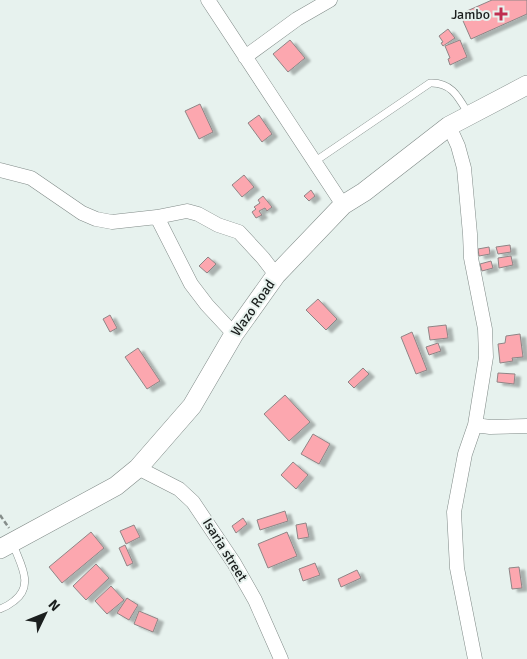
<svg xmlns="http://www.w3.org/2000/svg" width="527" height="659" font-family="Signika,sans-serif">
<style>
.building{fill:#fca7af;stroke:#8f8586;filter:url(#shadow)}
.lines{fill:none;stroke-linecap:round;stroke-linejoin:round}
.lane-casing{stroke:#818b88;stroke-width:8}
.street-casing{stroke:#818b88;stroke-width:15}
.secondary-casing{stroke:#818b88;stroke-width:20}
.path{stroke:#858d8a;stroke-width:2.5;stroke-dasharray:5 2.5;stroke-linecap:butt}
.lane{stroke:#fff;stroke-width:7}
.street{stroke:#fff;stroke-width:14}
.secondary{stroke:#fff;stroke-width:19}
.poi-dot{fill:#bf2e50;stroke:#e7f2ee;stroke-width:2}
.labels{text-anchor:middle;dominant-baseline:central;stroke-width:4;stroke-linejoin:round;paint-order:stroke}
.poi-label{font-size:14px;fill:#1b1f1e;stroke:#e7f2ee;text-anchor:end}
.street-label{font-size:14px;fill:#1b1f1e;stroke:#e7f2ee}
</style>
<defs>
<filter id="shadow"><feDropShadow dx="5.5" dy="3" stdDeviation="1" flood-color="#0004"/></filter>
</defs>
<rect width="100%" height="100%" fill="#e7f2ee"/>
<path class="building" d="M492,0h35v14l-56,25 -11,-25z
M448,29l7,9 -12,8 -2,-3 2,-1 -4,-6z
M290,40l15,18 -17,14 -15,-18z
M460,40l7,17 -17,8 -2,-6 2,-1 -5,-12z
M200,104l13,28 -14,7 -14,-28z
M259,115l13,19 -10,8 -14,-19z
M244,175l10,12 -12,10 -10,-12z
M311,190l4,6 -6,5 -5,-5z
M263,196l9,11 -5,4 -2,-3 -6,3 3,4 -6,3 -4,-6 4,-3 -2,-2 6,-4 -2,-3z
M510,245l1,7 -13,2 -2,-7z
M489,247l1,7 -11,2 -1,-7z
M511,256l2,9 -14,3 -1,-10z
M208,257l8,7 -9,9 -8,-7z
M491,261l2,7 -11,3 -2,-7z
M318,299l19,20 -11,11 -20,-20z
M110,315l7,13 -7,4 -7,-13z
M446,325l2,13 -18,2 -2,-13z
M412,332l15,38 -11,4 -15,-37z
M520,334l3,23 -11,1 1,3 -13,2 -2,-19 7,-1 1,-7z
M438,343l3,8 -12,4 -3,-8z
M138,348l22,33 -13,8 -22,-32z
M363,368l6,6 -15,14 -6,-6z
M498,373l17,1 -1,10 -17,-2z
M285,395l25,27 -21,19 -25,-27z
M313,434l17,10 -11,20 -18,-10z
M293,462l15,13 -12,14 -15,-14z
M285,511l3,10 -28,9 -3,-10z
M243,518l4,6 -11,9 -4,-7z
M306,523l3,14 -11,2 -2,-14z
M134,525l6,12 -14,7 -6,-13z
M91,532l13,16 -42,35 -13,-16z
M287,532l10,24 -29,12 -10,-24z
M125,545l8,18 -6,3 -8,-18z
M315,563l5,12 -17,6 -4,-12z
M96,564l13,14 -23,22 -13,-14z
M519,567l3,21 -10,1 -3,-21z
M357,570l4,8 -20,9 -3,-8z
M111,586l13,14 -17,14 -12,-13z
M127,598l11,7 -9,15 -12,-7z
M139,611l19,8 -5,13 -19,-8z"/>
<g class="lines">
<g class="lane-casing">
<path id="lane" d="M314,162l116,-79c22,-1 29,15 39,32
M0,609c6,-2 9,-4 14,-8 21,-16 6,-37 -1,-57"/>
</g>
<g class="street-casing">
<path id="street" d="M208,0l135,205
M245,57l52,-38 33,-19
M449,126l9,20 6,22 6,66 1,24 14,71 1,28 -11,68 -10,29 -11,58 3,56 18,91
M0,170l31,8 51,35 14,6 16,3 45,-5 30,-6 11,3 20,11 21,7 24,26 13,17
M157,217l34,67 16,21 27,29
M475,425l15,2 37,-1
M138,468l41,21 14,13 41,61 21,37 26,59"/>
</g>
<g class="secondary-casing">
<path id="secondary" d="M0,549l116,-63 22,-18 54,-62 42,-72 42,-59 67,-70 21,-13 85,-66 78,-41"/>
</g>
<path class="path" d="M0,515l9,13"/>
<use href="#lane" class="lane"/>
<use href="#street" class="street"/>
<use href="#secondary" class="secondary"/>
</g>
<path class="poi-dot" d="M498.5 6.5h5v5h5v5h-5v5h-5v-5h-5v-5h5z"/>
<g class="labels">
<g class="poi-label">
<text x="490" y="14">Jambo</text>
</g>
<g class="street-label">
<text transform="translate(253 308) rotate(-55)">Wazo Road</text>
<text transform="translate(225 550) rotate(58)">Isaria street</text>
</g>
</g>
<g transform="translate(45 614) rotate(47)" stroke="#e7f2ee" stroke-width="4" paint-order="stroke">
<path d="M0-4L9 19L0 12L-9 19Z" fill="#1b1f1e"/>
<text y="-8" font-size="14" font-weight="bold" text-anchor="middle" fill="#1b1f1e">N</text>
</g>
</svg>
